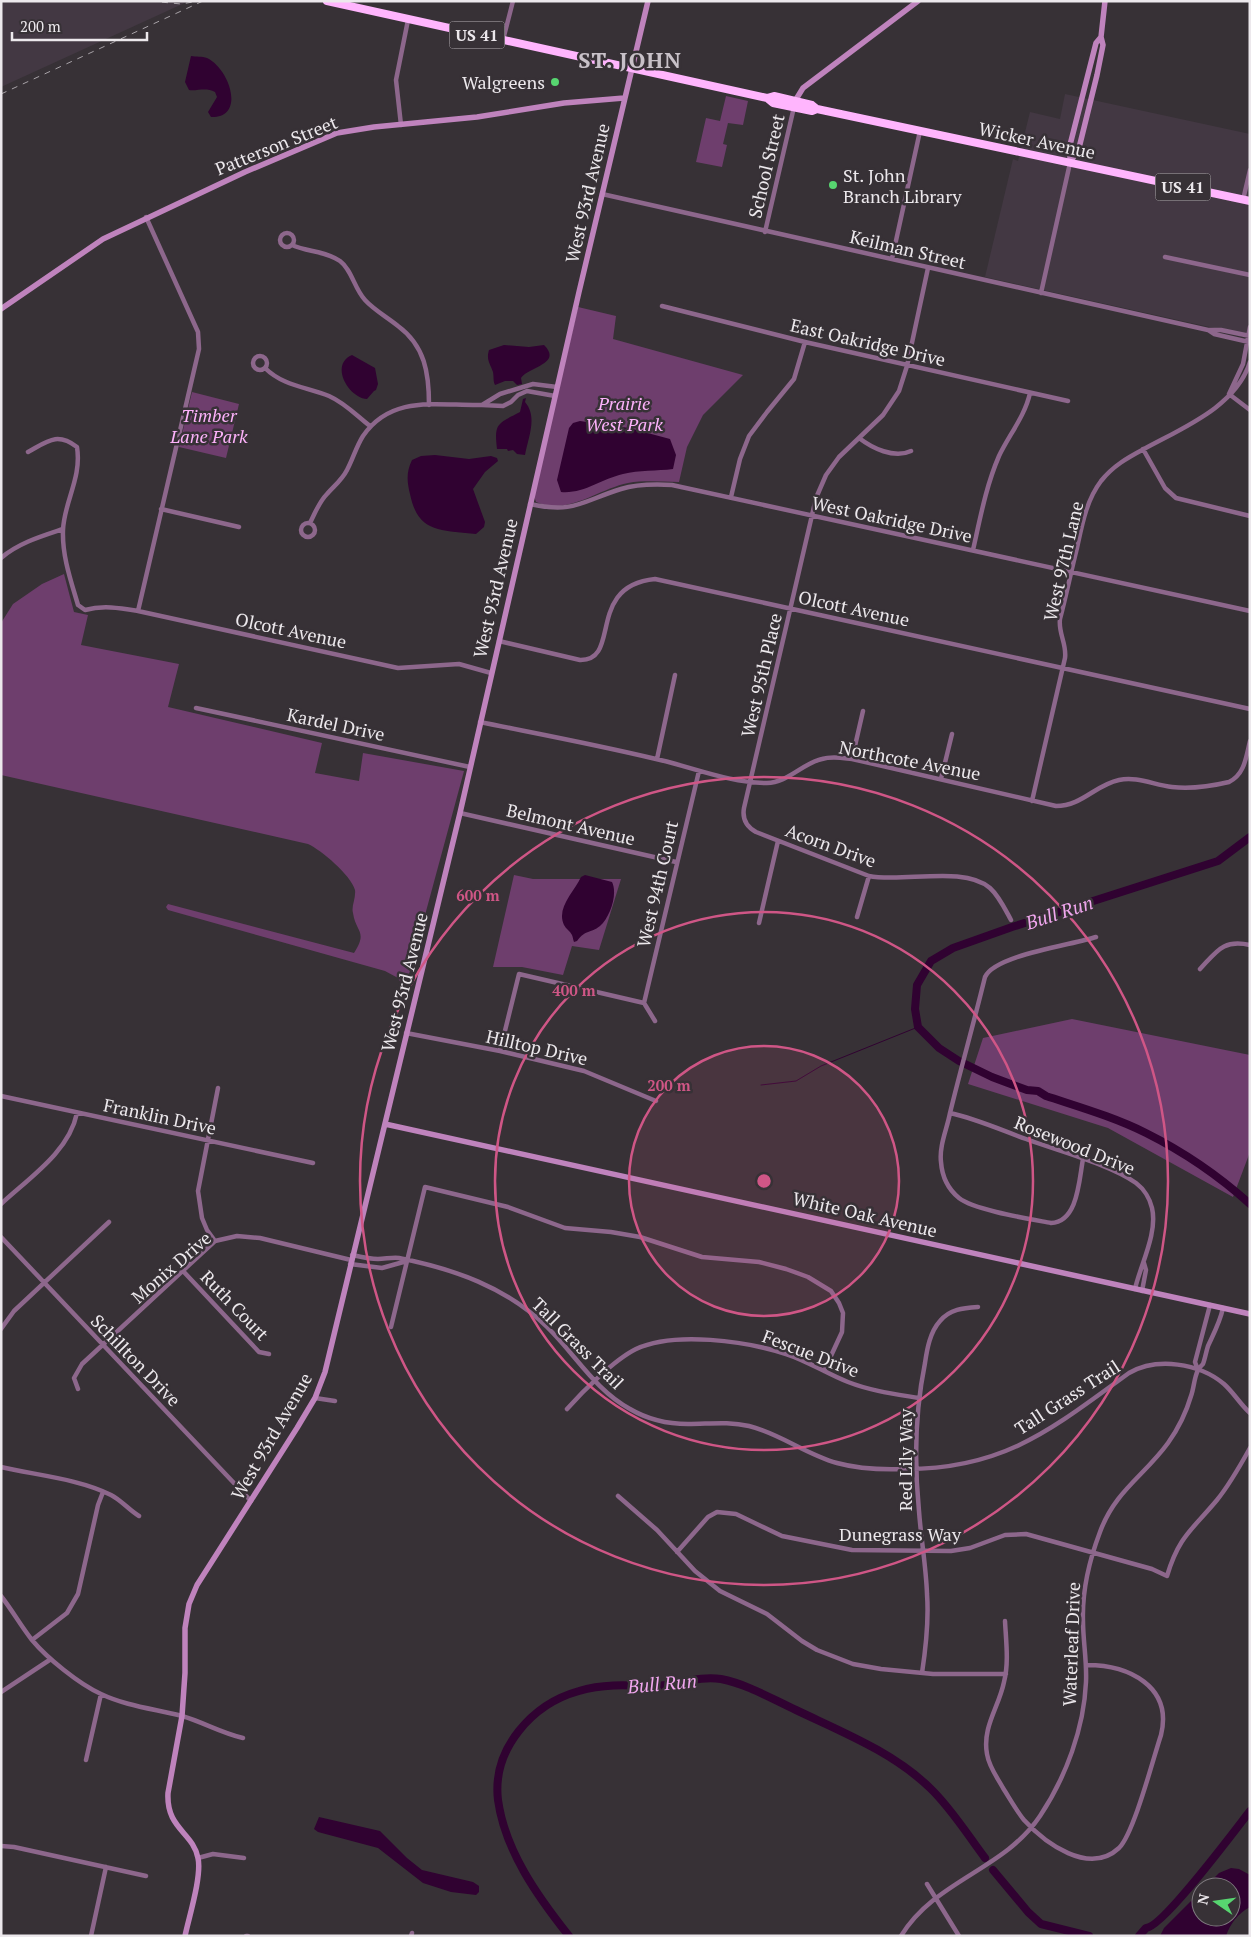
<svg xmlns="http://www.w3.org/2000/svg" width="1251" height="1937" font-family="'PT Serif',serif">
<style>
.built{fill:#433843}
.green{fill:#6e3e6d}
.water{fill:#300231}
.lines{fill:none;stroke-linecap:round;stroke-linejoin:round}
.stream{stroke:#300231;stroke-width:1}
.river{stroke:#300231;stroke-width:8}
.street{stroke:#8d678c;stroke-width:4.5}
.secondary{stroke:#bf83bd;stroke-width:5.5}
.highway{stroke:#ffb5fd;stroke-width:8}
.rail{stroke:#a8a3a8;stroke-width:1;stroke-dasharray:6 6;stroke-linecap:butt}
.ring{fill:none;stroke:#cf5686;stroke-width:2.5}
.poi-dot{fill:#57d570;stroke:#373136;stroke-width:2}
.labels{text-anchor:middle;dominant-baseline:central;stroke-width:5;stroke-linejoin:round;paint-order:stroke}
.shield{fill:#373136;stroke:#b6b1b5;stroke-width:1}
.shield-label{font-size:16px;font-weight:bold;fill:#ece8ec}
.poi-label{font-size:18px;fill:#ece8ec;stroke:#373136;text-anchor:end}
.street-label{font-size:18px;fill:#ece8ec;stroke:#373136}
.park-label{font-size:18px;font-style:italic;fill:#fdb2fb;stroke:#373136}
.water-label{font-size:19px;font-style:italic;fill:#f1a7ef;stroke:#373136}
.district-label{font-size:22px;font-weight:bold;letter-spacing:1px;fill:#c8c1c8;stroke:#373136}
.centre{fill:#cf5686;stroke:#373136;stroke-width:2.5}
.ring-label{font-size:15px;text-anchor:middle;font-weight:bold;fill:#cf5686;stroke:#373136;stroke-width:5;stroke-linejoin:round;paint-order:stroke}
</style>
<rect width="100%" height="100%" fill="#373136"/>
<path class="built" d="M1,1h188l-188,86z
M1065,94l185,40v202l-265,-59 28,-118 5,2 12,-49 30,7z"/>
<path class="green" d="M726,96l22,5 -5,24 -15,-2 -5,21 4,1 -5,22 -26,-5 10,-44 14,3z
M578,307l38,9 -3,23 130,36 -40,40 -16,32 -8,35c-17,0 -34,-2 -51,1 -30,6 -60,33 -92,19l-2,-6z
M192,392l47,12 -13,54 -47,-11z
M64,574l10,38 14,3 -7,30 98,19 -11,43 154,36 -7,30 44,8 4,-28 101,18 -59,218 -7,-11 -13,-7 -217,-61 -2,-3 2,-3 186,49c14,-22 2,-20 -1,-40 -2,-7 3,-14 2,-23 -4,-15 -34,-40 -47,-46l-307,-69v-152l12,-19 29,-20z
M514,875l19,4h88l-22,71 -27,-4 -9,29 -41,-8h-29z
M1072,1019l178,36v97l-17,45 -125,-69 -140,-44 15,-46z"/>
<path class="water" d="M191,56c5,1 11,0 16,2 23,11 39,60 4,59l-3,-5 9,-15 -2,-5c-9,-5 -17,-1 -26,-2l-4,-8z
M504,345l25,2 15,-2c19,19 -16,22 -23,33l1,6 -5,1 -4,-4h-8l-10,4c-2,-4 -1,-7 -2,-13 -3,-9 -7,-12 -4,-22z
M352,355l23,13 3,16 -2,6 -2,1 -7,8c-18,-1 -38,-34 -15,-44z
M526,398l-1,4c13,15 3,36 0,53l-8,-1 -4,-4 -5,1 -1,-2h-10c-3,-26 0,-25 23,-37l3,-13z
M580,421l49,7 41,11 6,16 -3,14c-16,2 -34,1 -50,5 -22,5 -39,20 -62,18l-4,-12 12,-52 4,-5z
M435,455l34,4 22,-3 6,2 1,3 -13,11 -12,17 12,33 -1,5 -8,7c-34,-4 -58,0 -66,-40 -3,-12 -4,-22 2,-34l9,-4z
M585,875l27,7c6,12 -2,35 -12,44 -10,8 -14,3 -23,15l-3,1c-1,-2 -1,-5 -2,-7 -2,-4 -6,-6 -8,-10 -8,-17 10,-33 17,-48z
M319,1817l61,14 27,27 15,12 51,12 6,4v6l-3,3 -25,-3 -28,-9 -45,-35 -60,-16 -4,-3z
M1231,1868l8,1 11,6v32c-12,6 -20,17 -24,29h-66l4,-8 37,-37v26h30v-30h-26l14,-14z"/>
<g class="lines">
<path class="stream" d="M761,1085l35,-4 25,-15 97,-39"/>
<path class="river" d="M1250,837l-32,24 -206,66 -59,21 -22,13 -14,24 -2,24 3,18 21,21 20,13 33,16 35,13 11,1 8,5c33,11 68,21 100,37 38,19 73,43 104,71
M993,1870l35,42 13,12 48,12
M569,1936c-31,-39 -64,-85 -71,-136 -6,-51 34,-96 81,-109 23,-7 46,-6 69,-5 25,1 49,-11 73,-7 26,5 51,20 75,31 46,22 97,42 134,78 21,20 37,46 55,70
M1139,1936l7,-8c17,-1 89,-98 104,-117"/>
<path class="street" d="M503,40l10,-39
M401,125l-5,-45 12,-60
M602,194l606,136h13l29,6
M1243,200l7,-30
M765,232l29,-125
M280 240a7 7 0 1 1 14 0a7 7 0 1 1-14 0Z
M292,245c15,7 34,6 48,16 12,9 14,27 25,39 9,10 22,17 33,26 27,20 31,47 31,79
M1165,257l85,18
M892,259l28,-128
M928,268l-21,98 -8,25 -16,24 -44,42 -13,18 -10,23 -72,310c-2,11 3,19 12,24l113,44c33,7 95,-11 121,12 9,8 15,21 21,32
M1041,293l29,-130
M662,306l143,36 263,59
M1208,330l6,4 35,8
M253 363a7 7 0 1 1 14 0a7 7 0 1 1-14 0Z
M265,368c18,18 42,19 64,28 16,7 28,20 41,30
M1229,394l14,-30 7,-37
M1229,394l21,16
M555,396l-28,-5 -9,4 -7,7 -8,4 -21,-1 18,-11 33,-10 24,3
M859,438c13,10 35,21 52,13
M1143,449l22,39 11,10 74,18
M28,452c20,-11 29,-20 49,-5 5,31 -13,55 -14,83 -1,26 8,51 15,75l7,5c18,-5 35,-2 53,1l260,57 61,-4 32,9
M731,497l9,-38 9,-23 18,-24 27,-33 11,-37
M530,504c44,10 52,-3 91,-15 16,-5 34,-5 51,-4l578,126
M161,509l78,18
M310,523c5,-10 9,-21 17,-29 7,-8 15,-14 20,-24 6,-11 9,-23 16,-34 29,-42 75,-30 119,-31
M301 530a7 7 0 1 1 14 0a7 7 0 1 1-14 0Z
M973,550c7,-31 13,-64 26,-94 10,-21 26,-40 31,-63
M1,558c17,-15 41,-22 62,-29
M138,611l61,-262 -1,-17 -52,-115
M499,641l81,19c42,1 5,-74 75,-81l595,130
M196,708l274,59
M480,722c59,12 118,23 176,37 36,8 73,24 111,24 20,0 36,-20 55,-24 10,-3 20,-1 30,0l204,47c26,0 39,-21 63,-26 18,-4 35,5 53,7 18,2 40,-1 57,-5 16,-8 17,-25 21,-41
M657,759l18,-84
M852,759l11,-48
M941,779l11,-45
M1032,801l33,-143c2,-14 -7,-25 -5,-39 6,-23 11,-47 17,-71 5,-23 9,-47 24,-67 12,-15 26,-23 43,-32 38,-21 92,-42 106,-87
M460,813l216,49
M857,917l12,-41
M759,923l19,-82
M1200,969c17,-18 23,-30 50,-24
M644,1003l55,-232
M406,1033l94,18 84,20 72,30
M500,1051l19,-77 125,29 11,18
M1,1096l312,67
M950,1113c27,6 51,17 76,26 32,12 83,25 110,44 8,6 14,16 16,25 6,25 -12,58 -17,81
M1083,1159c-4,21 -5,63 -32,64 -21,-4 -77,-13 -92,-25 -11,-9 -17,-22 -18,-36 -2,-16 6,-33 9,-49 11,-45 24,-91 35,-136 10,-22 87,-32 111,-40
M1,1204c28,-26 68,-52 76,-91
M1,1237l250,264
M215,1241l-8,-11 -5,-12 -4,-27 20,-103
M352,1255c9,2 17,4 26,4 7,0 15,-2 21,-1 55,11 107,29 148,69 28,27 48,63 83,82 17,10 38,15 58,15 21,0 40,-3 61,2 30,7 56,28 88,37 22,6 46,7 69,6 99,0 147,-41 223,-96 28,-16 70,-10 95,11 10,9 16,20 26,29
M350,1264l32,4 25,-7
M183,1271l76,81 10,2
M1142,1291l4,-21 -2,-7
M391,1327l34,-140 83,20 57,21 46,4 29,5 62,20 57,5 27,7 22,8 23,14 8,12 4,10 -1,19 -18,39
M1,1329l13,-18 95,-89
M1198,1370l-3,-8 15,-57
M78,1389l-4,-11 8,-14 133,-123 22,-5 23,2 91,22
M315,1398l20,3
M567,1409c16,-18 47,-49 69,-60 38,-18 110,-8 150,5 22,7 41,20 62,28 23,9 47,12 71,16
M1,1467c34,8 79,12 110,28 10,5 18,15 28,21
M618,1496l39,34 38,41 25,20 47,23 35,27 15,9 36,14 28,5 52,5h73
M677,1552l31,-35 9,-5 19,2 46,22 70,14 99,1 19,-3 35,-13 21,-1 126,35 15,7c12,-40 25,-46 50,-76 13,-16 23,-34 33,-52
M1,1596c11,14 20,30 31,44 15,18 47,44 69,54 25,12 54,15 81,22 21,6 39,17 61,22
M1005,1621c1,20 4,42 -1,61 -5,25 -22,45 -17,72 2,13 10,23 16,34 7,11 13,22 21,32 21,23 65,56 95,28 15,-15 34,-89 42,-113 12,-49 -33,-70 -74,-70
M32,1640l35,-27 11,-19 20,-89 5,-13
M922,1673c4,-26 7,-52 5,-79 -1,-28 -6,-55 -8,-83 -5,-50 -4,-99 6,-148 2,-14 5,-31 15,-42 10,-12 23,-13 38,-14
M1,1692l50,-33
M86,1760l15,-66
M1,1846l13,1 132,29
M198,1858l15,-4 31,4
M927,1884l32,52
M91,1936l15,-69
M246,1936h2
M411,1936l1,-3
M901,1936c34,-56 103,-66 139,-120 26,-39 44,-88 46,-134 1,-21 -3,-41 -3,-61 -1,-30 6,-60 17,-89 15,-41 44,-56 68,-89 10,-14 18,-30 23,-47 3,-8 3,-18 7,-26 1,-2 3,-4 5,-6 2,-5 3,-12 5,-18 6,-13 12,-24 15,-38"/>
<path class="secondary" d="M795,101l8,-13 115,-87
M1071,161l8,-13 18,-73 6,-30 -2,-8
M1070,163v-18l26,-102 5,-6 4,-36
M1,309l102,-70 142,-67 92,-39 37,-6 103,-10 87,-14 60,-5
M385,1124l865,190
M185,1936c4,-19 17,-60 13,-78 -5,-26 -32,-29 -30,-65l14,-77 3,-43v-45l4,-24 8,-19 100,-157 18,-30 10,-26 135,-559 119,-521 69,-291"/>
<path class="highway" d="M327,1l440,97 6,5 39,8 5,-2
M767,98l7,-2 38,9 5,4 433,92"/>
<path class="rail" d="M150,1l31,3 12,-2
M1,94l202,-93"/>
</g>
<circle cx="764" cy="1181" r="135" fill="#cf5686" fill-opacity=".12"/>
<g class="ring">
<circle cx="764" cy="1181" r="135"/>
<circle cx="764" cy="1181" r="269"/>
<circle cx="764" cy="1181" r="404"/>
</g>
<g class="poi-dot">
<circle cx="555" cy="82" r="5"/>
<circle cx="833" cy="185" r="5"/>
</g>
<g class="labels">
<g class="shield">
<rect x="449.5" y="21.5" width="55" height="27" rx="4"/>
<rect x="1155.5" y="173.5" width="55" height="27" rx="4"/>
</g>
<g class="shield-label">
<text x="477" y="35">US 41</text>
<text x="1183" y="187">US 41</text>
</g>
<g class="poi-label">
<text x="545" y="82">Walgreens</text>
<text x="843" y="175" text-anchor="start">St. John<tspan x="843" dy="21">Branch Library</tspan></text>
</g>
<g class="street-label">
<text transform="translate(1037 140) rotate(12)">Wicker Avenue</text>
<text transform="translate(276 145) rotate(-22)">Patterson Street</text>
<text transform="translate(766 166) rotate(-77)">School Street</text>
<text transform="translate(587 193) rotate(-77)">West 93rd Avenue</text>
<text transform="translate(908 249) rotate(13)">Keilman Street</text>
<text transform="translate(868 342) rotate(13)">East Oakridge Drive</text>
<text transform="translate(892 519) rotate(12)">West Oakridge Drive</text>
<text transform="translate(1063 561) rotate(-77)">West 97th Lane</text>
<text transform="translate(495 588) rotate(-77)">West 93rd Avenue</text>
<text transform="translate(854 608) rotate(12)">Olcott Avenue</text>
<text transform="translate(291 630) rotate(12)">Olcott Avenue</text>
<text transform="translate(761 675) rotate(-77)">West 95th Place</text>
<text transform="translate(336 724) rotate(12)">Kardel Drive</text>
<text transform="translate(910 760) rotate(11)">Northcote Avenue</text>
<text transform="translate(571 824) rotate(13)">Belmont Avenue</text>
<text transform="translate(831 845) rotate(20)">Acorn Drive</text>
<text transform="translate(657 884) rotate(-77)">West 94th Court</text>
<text transform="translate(404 982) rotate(-76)">West 93rd Avenue</text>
<text transform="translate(537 1047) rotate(13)">Hilltop Drive</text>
<text transform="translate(160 1116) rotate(12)">Franklin Drive</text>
<text transform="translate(1075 1145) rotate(22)">Rosewood Drive</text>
<text transform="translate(865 1214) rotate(13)">White Oak Avenue</text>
<text transform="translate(171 1267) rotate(-41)">Monix Drive</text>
<text transform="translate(235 1305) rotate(46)">Ruth Court</text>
<text transform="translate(578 1343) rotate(45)">Tall Grass Trail</text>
<text transform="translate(811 1353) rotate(21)">Fescue Drive</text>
<text transform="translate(136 1360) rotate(46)">Schillton Drive</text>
<text transform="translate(1067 1397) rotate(-33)">Tall Grass Trail</text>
<text transform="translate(271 1436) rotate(-60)">West 93rd Avenue</text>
<text transform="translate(905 1460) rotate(-90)">Red Lily Way</text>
<text x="900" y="1534">Dunegrass Way</text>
<text transform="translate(1071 1644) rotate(-88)">Waterleaf Drive</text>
</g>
<g class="park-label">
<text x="624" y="403">Prairie<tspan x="624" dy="21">West Park</tspan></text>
<text x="209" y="415">Timber<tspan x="209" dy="21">Lane Park</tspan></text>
</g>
<g class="water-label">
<text transform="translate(1059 912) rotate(-18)">Bull Run</text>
<text transform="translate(662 1683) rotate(-5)">Bull Run</text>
</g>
<g class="district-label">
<text x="630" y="59">ST. JOHN</text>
</g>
</g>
<circle cx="764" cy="1181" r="8" class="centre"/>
<g class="ring-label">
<text x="478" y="901">600 m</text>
<text x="574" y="996">400 m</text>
<text x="669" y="1091">200 m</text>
</g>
<rect width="1251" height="1937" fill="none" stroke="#ece8ec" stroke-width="5"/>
<g transform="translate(1216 1902) rotate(283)"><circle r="24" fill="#373136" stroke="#7f7a7f"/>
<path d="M0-4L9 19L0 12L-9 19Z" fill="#57d570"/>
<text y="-8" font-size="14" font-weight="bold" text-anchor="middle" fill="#ece8ec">N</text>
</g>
<path d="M12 32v8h135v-8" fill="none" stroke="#ece8ec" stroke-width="2.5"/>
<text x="20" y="32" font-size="15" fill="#ece8ec" stroke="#373136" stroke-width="4" paint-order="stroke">200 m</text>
</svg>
